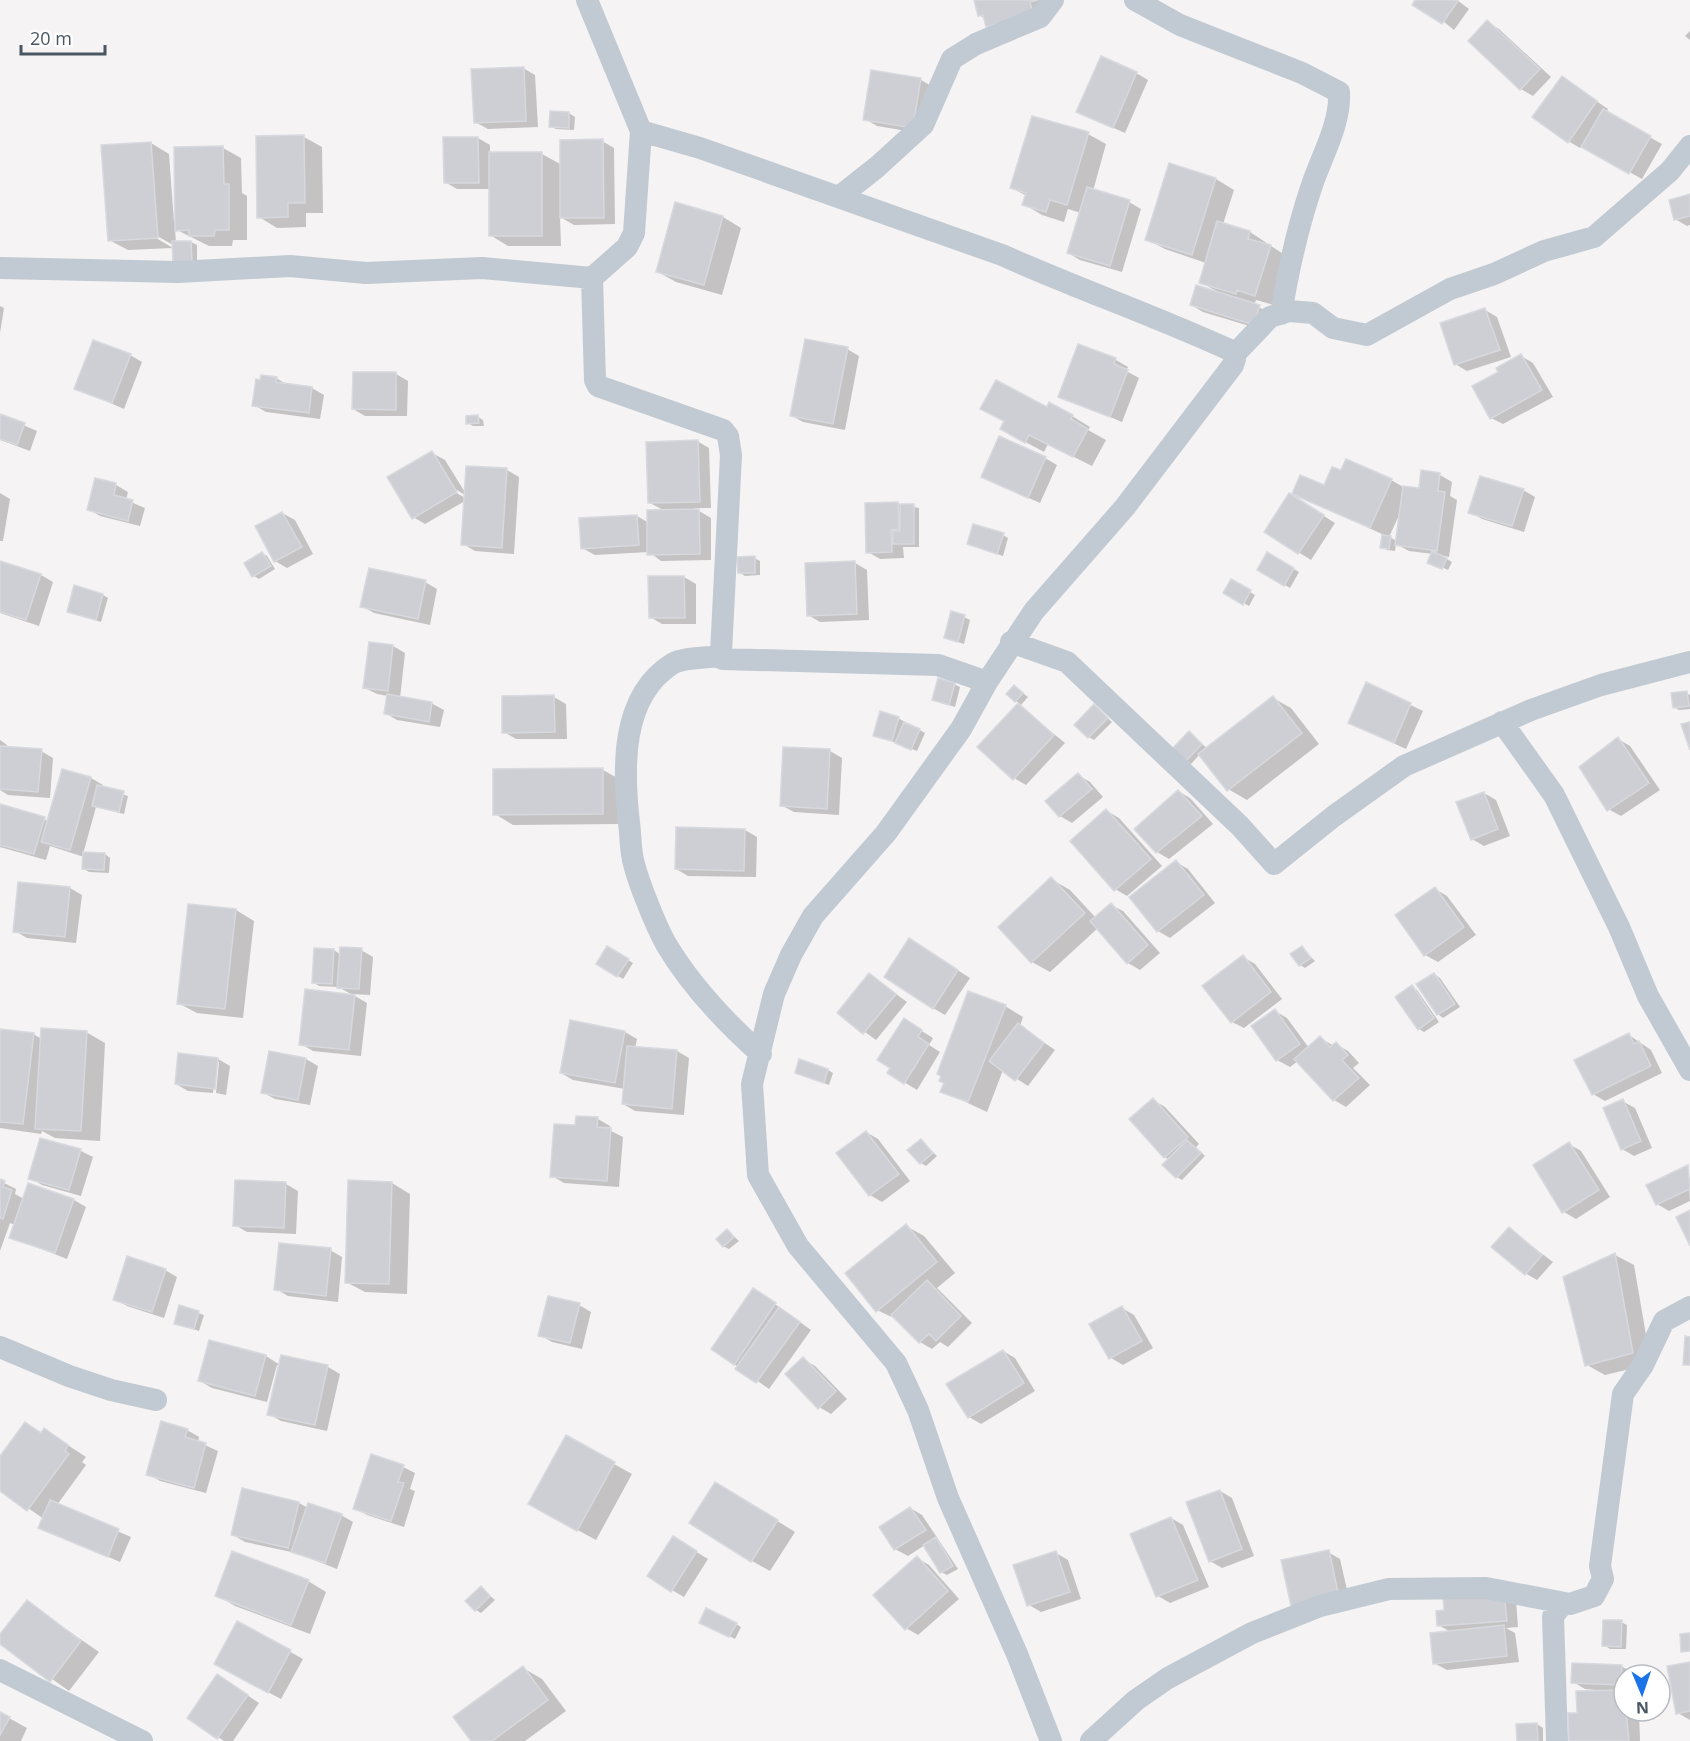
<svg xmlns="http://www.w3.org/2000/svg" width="1690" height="1741" font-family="'Open Sans',sans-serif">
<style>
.shadow{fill:#0003;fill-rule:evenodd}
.building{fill:#cdcfd5;stroke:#d7d9de;stroke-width:1.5}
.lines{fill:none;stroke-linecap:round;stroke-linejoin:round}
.street{stroke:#c1cad2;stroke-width:22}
</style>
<rect width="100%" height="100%" fill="#f5f3f3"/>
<path class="shadow" d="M975,0h74l-50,33 -12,-7 -3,-8 -5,-3z
M1417,0h40l12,9 -15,21z
M1487,22l12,7 52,48 -18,19 -12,-7z
M1690,31v9l-5,-4z
M523,68l12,7 3,52 -50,2 -13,-7z
M873,72l48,8 12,7 -8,47 -48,-8 -12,-7z
M1136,73l12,7 -23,53 -47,-21z
M1562,78l46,31 -2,4 56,31 -20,35 -60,-33 -2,2 -12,-7z
M551,112l18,1 6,4 -1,13 -18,-1 -6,-3z
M1088,134l18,10 -13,47 36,11 12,7 -19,63 -42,-12 -12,-7 13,-40 -13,-4 -4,13 -22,-7 -18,-11 3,-8 -15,-8z
M304,137l18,10 1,66h-17v14l-29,1 -18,-11z
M478,138l12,7v9h52l20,11 40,-24 12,7 1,76 -41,1 -14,-8 1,29h-53l-18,-11v-46h-33l-12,-7z
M151,143l18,11 5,68 49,-74 18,10 1,35 5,3v44h-14l-1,6h-23l-34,-17 1,14 15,-1 6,3v18l-17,1 -7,-19 -21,-12 -1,2 22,13 -45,2 -19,-10z
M1216,179l18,11 -11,34 27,8 38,25 -14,48 -18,-5 -2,5 17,8 -5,18 -63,-19 -12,-7 27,-13 -18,-10 6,-19 -41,-14 -19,-10z
M1690,196v29l-3,1 -12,-7z
M676,204l47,13 18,11 -19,67 -46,-13 -18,-10z
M0,306l4,2 -4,25z
M1485,310l12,7 14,40 -44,14 -12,-7z
M1079,346l37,14 12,7 -2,4 13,7 -17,44 -62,-26z
M847,349l12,7 -14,74 -42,-8 -12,-7z
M130,355l12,7 -18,47 -48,-21z
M1521,356l12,7 20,34 -50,27 -12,-6 9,-45z
M396,374l12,7 -1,35h-42l-12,-7z
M276,378l12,7 24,3 12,7 -4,24 -54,-7 -12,-7z
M1048,409l24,7 18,11 -2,3 18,10 -14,26 -44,-22 -4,8 -24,-13z
M0,415l37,16 -7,20 -30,-11z
M478,417l5,3 1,6h-11l-5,-3z
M697,441l12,7 2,60h-17l17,10v42l-50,1 -12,-9 -54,3 -13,-7 55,-32 12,7 16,-12 -15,-8z
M432,453l13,7 21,34 41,-24 12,7 -5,77 -39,-3 -12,-7 2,-43 -40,23 -12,-7zM452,487l13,8v3l-15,-9z
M1045,458l12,7 -17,38 -45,-20z
M1422,472l18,3 12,7 -2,14 7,4 -8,57 -9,-2 12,7 -4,8 -15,-7v-9l-24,-3 -13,-7 -1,7 -8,-1 -5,-3 2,-12 -90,-42 97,-13 14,8 15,2zM1401,511l-4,30 -8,-4z
M96,480l20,5 12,7 -2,8 19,8 -5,18 -40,-10 -12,-7z
M1523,490l12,7 -11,35 -42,-13 -12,-7z
M0,493l10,6 -7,42h-3z
M1302,502l33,21 -24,37 -45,-28z
M898,504l21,4v39h-16l1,11 -24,1 -12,-7z
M282,513l13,7 18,34 -26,14 -12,-7z
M1003,535l5,3 -5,18 -35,-12z
M262,553l5,3 8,13 -16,10 -5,-3z
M1268,554l31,18 -9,16 -31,-18z
M754,558l6,3v14l-15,1 -6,-4z
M0,562l41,13 12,7 -14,44 -39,-13z
M855,563l12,7 2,50 -49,2 -12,-7z
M684,577l12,7v40h-34l-12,-7z
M1231,581l24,14 -6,11 -24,-14z
M425,582l12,7 -7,36 -56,-12 -12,-7z
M103,595l5,3 -7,24 -32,-11z
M964,617l6,3 -6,24 -18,-6z
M393,646l12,7 -5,45 31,5 13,7 -4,17 -43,-7 -12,-7 3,-17 -11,-2 -12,-6z
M954,684l6,3 -5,20 -21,-7z
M1366,684l57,27 -17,38 -56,-26z
M1015,687l13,10 -8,9 45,37 -39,42 -12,-7 -35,-31 41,-43 -4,-3z
M1686,693l4,2v14l-11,1 -5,-3z
M554,697l12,7 1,35h-51l-12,-7z
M1273,698l18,10 28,36 -72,56 -19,-11 -28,-35 -9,10 -5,-4 3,-27 19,16z
M1094,706l18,16 -18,18 -5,-3z
M898,718l27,15 -8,18 -42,-16z
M1618,739l12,7 30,44 -39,26 -13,-7z
M0,740l7,5v3l34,3 12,7 -3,40 -42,-3 -8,-5z
M785,748l45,3 12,7 -3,57 -45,-3 -13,-7z
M603,770l18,10v44l-108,1 -18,-11z
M1078,775l12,7 13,15 -31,26 -12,-7z
M91,778l12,7 -1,3 26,8 -4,18 -28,-7 -13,47h22l5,4 -1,15 -20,-1 -5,-3v-12l-34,-11 -4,14 -46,-13v-42l49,16z
M1178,791l12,7 23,26 -44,35 -12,-7z
M1484,793l12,7 14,36 -26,10 -12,-7z
M1107,811l12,7 43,48 -35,30 -12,-7z
M745,830l12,7 -1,40 -68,-1 -12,-7z
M1176,862l12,7 27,34 -45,35 -12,-7z
M1051,879l19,11 26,28 15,-13 12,6 37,42 -20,17 -12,-7 -30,-35 -48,44 -18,-10z
M70,888l12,7 -6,48 -49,-5 -12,-7z
M1435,889l12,7 29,39 -38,27 -13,-7z
M189,905l47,5 18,11 -11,97 -46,-5 -19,-10z
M921,947l49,31 -25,37 -12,-7z
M608,948l25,15 -10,16 -25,-15z
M1302,948l13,13 -10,7 -5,-3z
M334,950l7,5 20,-5 12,7 -3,38 -19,-1 -13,-7 -19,-1 -6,-4z
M1243,957l12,7 27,35 -38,29 -12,-6z
M1434,974l6,4 20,29 -17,11 -5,-4z
M870,975l37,27 -31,38 -37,-27z
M1412,987l5,3 22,32 -15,10 -5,-3z
M355,996l12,7 -6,53 -48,-5 -12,-7z
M1005,1006l18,11 -3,9 35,24 -27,36 -25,-16 -16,42 -45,-21z
M1275,1011l12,7 22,30 11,-10 14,8 2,-2 12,7 11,12 -6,5 17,17 -24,22 -12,-7 -36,-39 -8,6 -13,-7z
M904,1020l29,18 -4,7 11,7 -23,38 -28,-17z
M0,1030l33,4 9,5 44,-7 19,11 -5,98 -45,-3 -13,-7 -1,3 -41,-6z
M625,1032l12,7 -2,9 42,3 12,7 -5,57 -49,-4 -12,-7 2,-15 -52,-9 -12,-7z
M1629,1035l22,15 11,23 -57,28 -12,-7z
M218,1059l12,7 -4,29 -10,-2 3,-31h-3l-3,31 -25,-2 -12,-7z
M306,1059l12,7 -8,39 -35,-6 -13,-7z
M828,1070l5,3 -4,12 -32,-13z
M1153,1100l12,7 34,37 -3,3 9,9 -23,24 -5,-3 -8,-17 -4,-3z
M1622,1101l13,7 17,40 -18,8 -12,-7z
M598,1119l12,7 -1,4 14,7 -4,50 -55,-4 -12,-7z
M866,1132l12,7 32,42 -28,21 -12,-7 -32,-41z
M41,1140l40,11 12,6 -12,39 -39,-11 -12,-7z
M921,1141l16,15 -11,10 -5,-3z
M1569,1144l12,7 29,46 -34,22 -12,-7z
M1688,1166l2,35 -21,10 -12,-7 -9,-18z
M0,1181l16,8 -1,5 9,5 50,1 12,7 -19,52 -56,-22 4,-12 -5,-2 -10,28z
M392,1183l18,11 -3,100 -42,-2 -19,-10z
M286,1184l12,7 -2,43 -49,-2 -12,-7z
M906,1226l18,10 31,37 -18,15 35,35 -24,24 -8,-5 -8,7 -12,-7 -22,-22 -21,-10z
M1509,1229l44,33 -16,18 -12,-7z
M728,1231l11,10 -10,8 -6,-3z
M330,1250l12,7 -4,45 -50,-6 -12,-7z
M1615,1255l19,10 17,99 -46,11 -18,-10 -22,-87z
M165,1270l12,7 -13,41 -37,-12 -12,-7z
M765,1297l46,33 -42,59 -56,-40z
M579,1305l12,7 -9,37 -30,-7 -12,-7z
M180,1307l24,8 -5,16 -23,-8z
M1122,1308l12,7 19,33 -30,17 -12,-7 -20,-33z
M210,1342l56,14 14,9 2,-9 46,11 12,7 -13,57 -46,-10 -12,-7 11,-48 -3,-1 -10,37 -55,-14 -12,-7z
M1003,1351l12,7 20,33 -54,33 -12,-7z
M803,1359l12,7 32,33 -16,15 -12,-7z
M26,1424l17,9 2,-3 41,27 -4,5 4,3 -29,40 74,32 -11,25 -80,-35 4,-8 -44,-30v-31z
M187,1430l12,7 -1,5 20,9 -12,42 -46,-12 -12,-7z
M567,1438l65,36 -36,66 -48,-26z
M403,1467l12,6 -5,16 5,2 -11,36 -37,-12 -12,-7z
M1220,1491l12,7 22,58 -32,12 -12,-7z
M734,1494l61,38 -25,39 -18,-10z
M299,1503l9,5 33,7 12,7 -16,47 -41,-16 -51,-11 -12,-7z
M910,1508l12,7 36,54 -11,6 -6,-3 -16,-27 -17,11 -13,-7z
M1171,1518l12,7 26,62 -39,16 -12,-7z
M685,1545l23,14 -24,38 -12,-7z
M1328,1552l12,7 10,44 -46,9z
M1056,1553l12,7 13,39 -40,13 -12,-7z
M917,1558l12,7 30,34 -41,36 -12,-7z
M308,1581l18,11 -16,42 -75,-28 -18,-11z
M481,1588l14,12 -14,13 -5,-3z
M1516,1600l2,27 -12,1 9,5 4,29 -72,8 -13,-7 17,-31 -13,-7 -1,-13z
M27,1602l72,50 -30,39 -69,-49v-5z
M1621,1622l6,3 -1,24h-16l-6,-4z
M238,1623l65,36 -22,40 -53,-28z
M736,1624l5,3 -6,12 -29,-14z
M1690,1663v57l-12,-7z
M1621,1666l12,7 -9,2v36h15l1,30h-69l8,-26 17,-23v-2l-11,-1 -12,-7z
M523,1668l19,11 24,32 -41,30h-52z
M229,1683l30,20 -26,38h-9l-35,-24z
M0,1713l27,15 -6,13h-21z
M1537,1724l6,4v13h-25z"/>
<path class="building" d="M974,0h64l-8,2 3,11 -47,14 -3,-12 -5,1z
M1415,0h42l1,1 -16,23 -30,-19z
M1487,20l53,49 -20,21 -52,-49z
M1101,56l36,16 -24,56 -37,-16z
M524,67l2,54 -52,2 -3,-54z
M871,70l50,8 -8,50 -50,-8z
M1562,76l35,25 -29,42 -36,-26z
M1603,109l48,27 -22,38 -48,-27z
M550,111l19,1v16l-20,-1z
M1032,116l57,16 -22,73 -17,-5 -4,12 -24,-7 4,-12 -16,-5z
M304,135l1,68h-17v14l-31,1 -1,-82z
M443,137h35l1,46h-35z
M603,139l1,79h-44v-78z
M151,142l7,96 -50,3 -7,-96z
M223,146l1,38h5v46h-14l-1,6h-25v-6l-14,1 -1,-84z
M489,152h53v84h-53z
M1169,163l47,15 -24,77 -47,-15z
M1087,187l43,13 -20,66 -43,-13z
M1690,194v22l-16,4 -5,-20z
M675,202l48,14 -19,69 -48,-13z
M1217,221l33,10 -2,8 23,6 -16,51 -18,-6 -1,4 -37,-11z
M172,241h19l1,20 -19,1z
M1196,285l64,20 -6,20 -64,-20z
M1485,308l15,42 -46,15 -14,-42z
M805,339l43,8 -15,77 -43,-8z
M93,340l38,14 -19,49 -38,-14z
M1078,344l38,14 -2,6 14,6 -18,47 -52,-20z
M1521,354l21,36 -52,29 -18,-33 26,-14 -2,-4z
M353,372h43v38l-44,-1z
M261,375l16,2 -1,5 36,5 -3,26 -57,-7 4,-27 4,1z
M996,380l51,27 2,-5 24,13 -2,4 17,10 -15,28 -44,-22 -4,8 -25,-14 4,-8 -24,-12z
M0,414l25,9 -8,22 -17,-6z
M478,415l1,8 -13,1v-8z
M999,436l47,21 -18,41 -47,-21z
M698,440l2,62 -52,1 -2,-61z
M432,451l25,41 -45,27 -25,-42z
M1346,459l46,20 -22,49 -78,-34 8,-19 24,10 8,-18 9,3z
M466,466l41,2 -5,80 -41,-3z
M1421,470l19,3 -2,18 7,1 -8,59 -42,-6 8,-59 16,2z
M1480,476l44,13 -12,37 -44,-13z
M95,478l21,5 -2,12 19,5 -5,21 -41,-11z
M1289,493l35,22 -26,39 -34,-22z
M898,502l1,27 -8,1 1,22 -26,1 -1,-50z
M900,504h14v40h-21v-13h7z
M699,509l1,45 -53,1v-45z
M282,512l20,35 -28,15 -19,-36z
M637,515l2,30 -58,4 -2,-31z
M973,524l31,9 -7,21 -30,-10z
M1382,535l9,1 -2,13 -9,-1z
M1432,551l15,7 -5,11 -15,-6z
M262,552l9,14 -19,11 -8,-14z
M1267,552l27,16 -10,18 -27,-16z
M755,556v17h-17l-1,-16z
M0,561l41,13 -15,46 -26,-8z
M855,561l2,53 -50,2 -2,-53z
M369,568l57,12 -8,39 -58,-12z
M648,576h36l1,42h-36z
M1231,579l20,11 -8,15 -20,-12z
M74,585l29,9 -7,26 -29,-8z
M951,611l14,4 -7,27 -14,-4z
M369,642l24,3 -5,46 -25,-3z
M938,678l17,5 -6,22 -17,-5z
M1366,682l45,21 -17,40 -46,-20z
M1014,685l9,8 -8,9 -9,-8z
M1687,691l2,15 -16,2 -2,-15z
M387,694l45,8 -3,20 -45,-8z
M554,695l1,37 -53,1v-37z
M1273,696l29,37 -75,58 -29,-37z
M1018,703l36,32 -41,45 -36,-33z
M1094,704l14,14 -20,20 -14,-13z
M880,711l19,6 -7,24 -19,-5z
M904,722l16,7 -9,21 -16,-7z
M1690,722v28l-9,-26z
M1189,731l13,13 -17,18 -13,-13z
M1618,737l31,46 -42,28 -28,-44z
M0,746l42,3 -4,43 -38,-3z
M783,747l47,2 -3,60 -47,-3z
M603,768v46l-110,1v-46z
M62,769l29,8 -21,73 -29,-8z
M1078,773l14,16 -33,28 -14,-16z
M97,785l27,6 -5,21 -27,-6z
M1178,790l24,26 -46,37 -22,-24z
M1484,792l14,37 -27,11 -15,-38z
M0,804l45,13 -11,37 -34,-9z
M1106,809l45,50 -37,32 -44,-50z
M676,827l69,2 -1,42 -69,-2z
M83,852l22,1 -1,17 -22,-1z
M1176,860l28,35 -47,37 -28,-35z
M1051,877l34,36 -54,50 -33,-36z
M18,882l52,5 -5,50 -52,-5z
M1435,887l29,40 -40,29 -29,-41z
M1111,903l37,42 -21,19 -37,-43z
M188,904l48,5 -11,100 -48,-5z
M909,938l49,32 -25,39 -49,-32z
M607,946l22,13 -12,18 -21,-13z
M1302,946l9,12 -12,8 -9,-12z
M340,947l22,1 -3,41 -22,-1z
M314,948l20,1 -2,35 -20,-1z
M1243,955l28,37 -40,31 -29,-37z
M869,973l27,21 -33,40 -26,-21z
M1434,973l21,31 -18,11 -21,-31z
M1412,985l22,33 -16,12 -23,-33z
M305,989l50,6 -6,55 -50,-5z
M968,991l38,14 -38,97 -28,-10 4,-9 -5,-2 2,-5 -4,-2z
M1275,1009l25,35 -24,17 -25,-35z
M904,1018l18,12 -4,7 11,7 -25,40 -17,-11 3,-5 -13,-8z
M570,1020l55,11 -10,52 -55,-10z
M1018,1023l26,20 -29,38 -26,-20z
M41,1028l46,3 -6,100 -46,-2z
M0,1029l34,4 -11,91 -23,-2z
M1629,1033l5,11 5,-3 12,25 -59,29 -18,-35z
M1320,1036l10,11 6,-5 12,13 -6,5 17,18 -26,23 -39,-42z
M627,1046l50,4 -5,59 -50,-5z
M269,1051l37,7 -8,42 -37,-7z
M178,1053l40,5 -3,31 -40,-5z
M799,1059l29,10 -4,14 -29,-10z
M1153,1098l35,39 -24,21 -35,-39z
M1623,1099l18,42 -20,9 -18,-42z
M576,1116l22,1 -1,10 14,1 -4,53 -57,-4 4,-53 21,1z
M866,1131l33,43 -30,22 -33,-43z
M40,1138l41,11 -12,41 -41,-11z
M921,1139l12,14 -13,11 -13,-14z
M1187,1140l14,13 -25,25 -14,-13z
M1569,1142l30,48 -37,23 -29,-48z
M1688,1165l2,24 -34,16 -10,-20z
M0,1179l5,2 -2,6 9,3 -9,29 -3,-1z
M235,1180l51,2 -2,46 -51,-2z
M348,1180l44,2 -3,102 -44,-1z
M28,1183l46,16 -19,54 -46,-15z
M1690,1210v36l-14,-29z
M906,1224l31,38 -61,50 -31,-39z
M1509,1227l33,28 -17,20 -34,-28z
M727,1229l7,8 -11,10 -7,-8z
M279,1243l52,5 -5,48 -52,-6z
M1615,1253l18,100 -48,13 -22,-89z
M127,1256l39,13 -14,43 -39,-12z
M927,1280l34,36 -25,25 -7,-7 -10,9 -28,-28z
M753,1288l23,15 -42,62 -23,-16z
M548,1296l32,7 -10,40 -32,-7z
M179,1305l20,6 -5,18 -20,-5z
M1122,1306l20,35 -33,18 -20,-35z
M779,1307l21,15 -44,61 -21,-14z
M1685,1336l5,1v28h-7z
M209,1340l57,15 -11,41 -57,-15z
M1003,1350l21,33 -56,35 -22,-34z
M281,1355l47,10 -13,60 -48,-10z
M803,1357l33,34 -18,18 -33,-35z
M161,1421l27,8 -3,8 21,6 -12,45 -48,-13z
M25,1422l16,11 3,-5 24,17 -3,6 4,3 -42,57 -27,-20v-35z
M566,1435l49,27 -38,69 -49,-27z
M371,1454l33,11 -6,17 6,1 -13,38 -38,-12z
M715,1482l63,38 -27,42 -62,-39z
M242,1488l57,14 -11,46 -57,-13z
M1220,1490l22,59 -33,13 -23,-60z
M50,1500l69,29 -11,28 -70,-29z
M308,1503l34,11 -17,49 -34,-11z
M910,1507l16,23 -32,20 -15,-23z
M1171,1517l27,63 -42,17 -26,-63z
M673,1536l24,15 -26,41 -24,-16z
M936,1537l17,29 -13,7 -17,-28z
M1329,1550l10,47 -48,9 -10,-46z
M232,1551l77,29 -18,45 -76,-29z
M1056,1551l14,41 -43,14 -14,-41z
M917,1556l31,35 -43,39 -32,-35z
M481,1586l9,10 -15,15 -10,-10z
M1504,1592l3,29 -70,5 -1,-15 8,-1 -1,-14z
M27,1600l54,41 -31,41 -50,-38v-10z
M706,1608l31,15 -8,14 -30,-14z
M1603,1620h19l-1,27 -19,-1z
M237,1621l54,29 -23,43 -54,-29z
M1504,1625l3,31 -74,8 -3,-31z
M1690,1633v18l-9,1 -1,-18z
M1690,1662v49l-14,3 -9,-48z
M1572,1663l50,2 -1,20 -50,-2z
M523,1666l25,34 -56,41h-21l-18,-24z
M217,1674l31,21 -31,44 -30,-21z
M1624,1690l5,51h-60l-1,-28h9l-1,-22z
M0,1712l10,5 -10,18z
M1537,1723l1,18h-21l-1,-17z"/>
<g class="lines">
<path class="street" d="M587,0l54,131
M1135,0l45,25 122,48 37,19c2,32 -18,65 -28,96 -14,42 -23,83 -30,126
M839,197l38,-30 46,-42 29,-66 24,-15 64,-27 13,-17
M0,268l178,4 112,-6 76,7 116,-5 110,10 3,102 3,6 125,44 5,6 3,19 -10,198 2,6 215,6 49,17 -26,47 -75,104 -73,83 -22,39 -17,39 -22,90 6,91 40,71 98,117 22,47 30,88 69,156 34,87
M592,278l35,-31 7,-14 7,-102 59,17 302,107c76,34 154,61 230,96l3,8 -2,6 -108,142 -91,104 -47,71
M1234,355l36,-38 19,-6 24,2 20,15 34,7 83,-46 44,-15 50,-23 50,-14 76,-66 20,-25
M1011,642l56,20 173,164 34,38 60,-48 70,-50 127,-56 70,-25 89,-23
M721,656c-13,2 -38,1 -49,8 -52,33 -49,106 -43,159 2,13 1,28 5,41 5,20 22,62 32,80 25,42 59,78 95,110
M1502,722l52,73 65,132 29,69 42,74
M0,1347l69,29 42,14 45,10
M0,1670l142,71
M1091,1741l45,-41 32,-22 84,-45 68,-27 69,-17 97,-1 84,16 24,-8 9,-17 -3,-13 23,-172 20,-29 21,-44 26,-14
M1557,1741l-4,-125 11,-13"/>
</g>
<g transform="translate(1642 1693) rotate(178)"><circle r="28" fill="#ffffff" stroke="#b7bbc0" stroke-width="1.5"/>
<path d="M0-4.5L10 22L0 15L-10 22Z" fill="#1a73e8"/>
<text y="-9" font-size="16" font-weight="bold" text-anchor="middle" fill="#4a5661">N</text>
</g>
<path d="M21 45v9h84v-9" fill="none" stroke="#4a5661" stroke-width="3"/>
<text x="30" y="45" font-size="18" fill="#4a5661" stroke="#ffffff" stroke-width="4.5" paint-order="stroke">20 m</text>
</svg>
